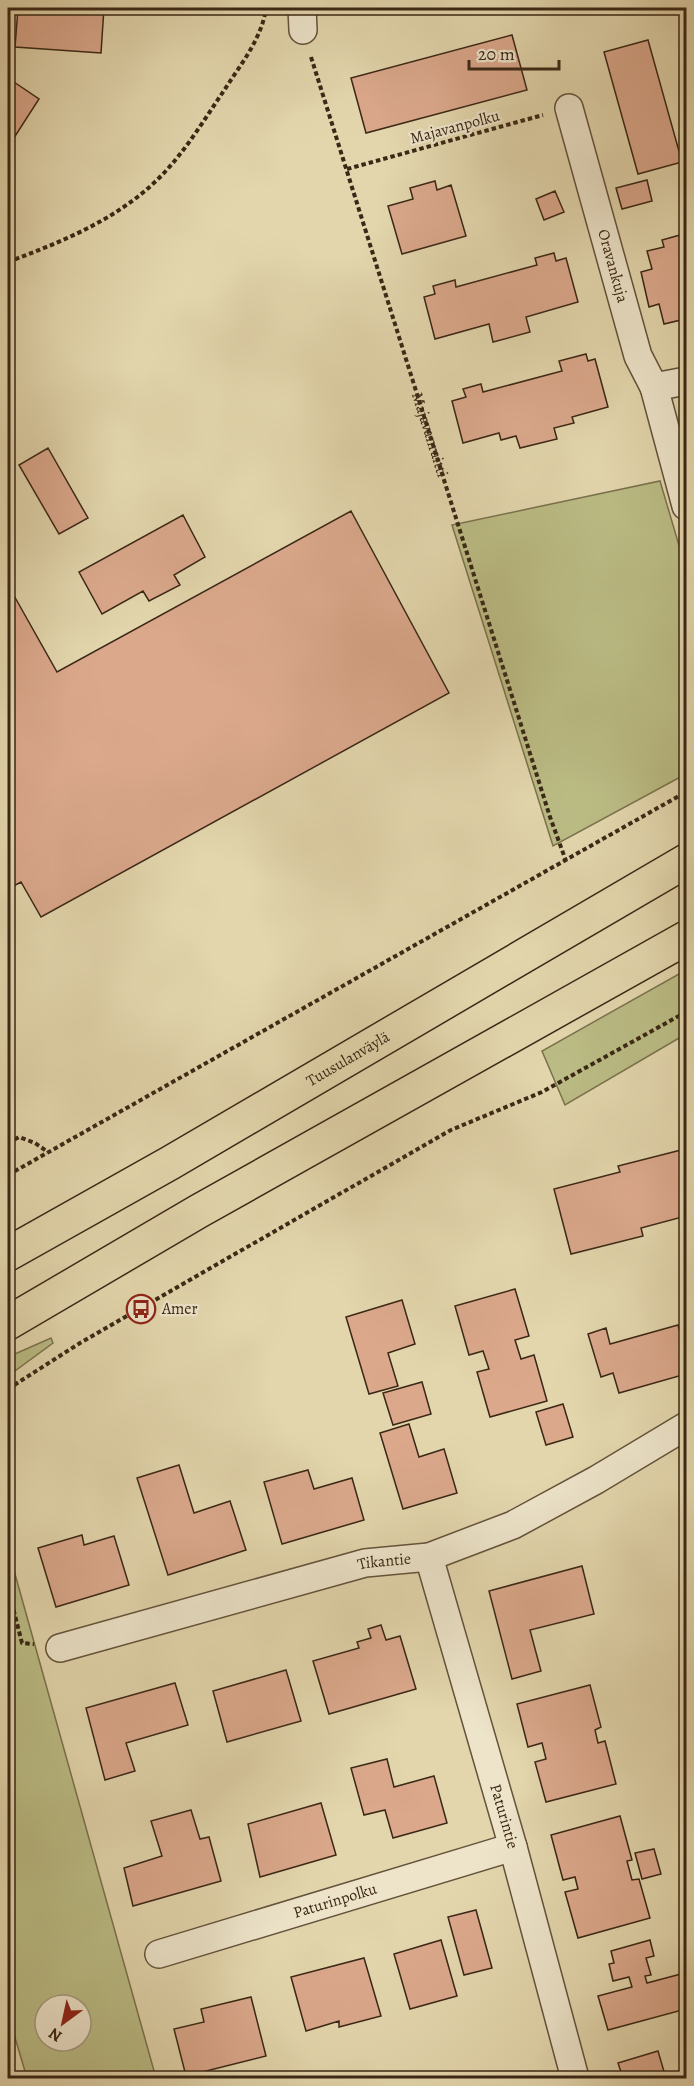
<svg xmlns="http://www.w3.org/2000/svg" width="694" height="2086" font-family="Alegreya,serif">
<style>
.green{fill:#bbbc85;stroke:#7a724d;stroke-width:1.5;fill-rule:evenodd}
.building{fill:#dba88c;stroke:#3a2715;stroke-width:1.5}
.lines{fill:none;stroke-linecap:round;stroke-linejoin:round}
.street-casing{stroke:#64533b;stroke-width:30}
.primary-casing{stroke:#3a2715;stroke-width:36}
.path{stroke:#3a2715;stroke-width:4;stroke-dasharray:4.5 3;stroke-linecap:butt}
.street{stroke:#ede4ca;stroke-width:27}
.primary{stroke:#e3d6ad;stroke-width:33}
.labels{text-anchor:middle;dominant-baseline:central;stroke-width:4.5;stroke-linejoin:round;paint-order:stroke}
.street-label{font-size:16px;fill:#3a2715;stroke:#ede4ca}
.poi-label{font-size:16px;fill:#3a2715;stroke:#ede4ca;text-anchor:start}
</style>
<rect width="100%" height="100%" fill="#e3d6ad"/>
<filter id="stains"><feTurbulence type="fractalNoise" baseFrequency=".00333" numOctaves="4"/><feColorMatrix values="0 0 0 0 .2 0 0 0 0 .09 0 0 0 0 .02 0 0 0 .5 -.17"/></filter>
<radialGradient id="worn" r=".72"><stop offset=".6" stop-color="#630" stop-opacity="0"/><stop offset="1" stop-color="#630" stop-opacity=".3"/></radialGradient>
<path class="green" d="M660,481l26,88v205l-133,72 -101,-321z
M686,970v64l-121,71 -23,-54z
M51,1338l2,5 -45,33v-19z
M8,1549l148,529h-129l-19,-64zM45,2005h36v36h-36z"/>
<path class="building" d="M18,8h86l-3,45 -86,-6z
M512,35l15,55 -161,43 -15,-55z
M648,40l34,122 -44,12 -34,-122z
M8,78l31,21 -29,45 -2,-1z
M647,180l5,21 -30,8 -6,-21z
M435,181l2,9 14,-5 15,51 -64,18 -14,-48 25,-7 -3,-11z
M555,191l9,21 -20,8 -8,-21z
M680,235l2,9 4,-1v82l-3,1 -2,-6 -17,4 -5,-20 -10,3 -8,-35 11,-3 -5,-18 17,-4 -2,-7z
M554,253l2,8 10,-3 12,44 -52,15 4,15 -37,10 -4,-18 -54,15 -11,-42 11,-3 -2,-8 22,-6 1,7 81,-22 -2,-7z
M586,354l2,7 7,-2 13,48 -36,10 2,6 -20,5 3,11 -37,9 -4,-12 -15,4 -2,-7 -36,10 -11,-42 14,-4 -3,-8 18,-5 2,8 79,-21 -3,-10z
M48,448l40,70 -29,16 -40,-69z
M351,511l98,182 -408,224 -20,-35 -13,7v-304l49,87z
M183,515l22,42 -31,18 6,10 -31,16 -6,-10 -41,23 -23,-42z
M685,1149l1,7v60l-45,12 2,8 -72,18 -17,-65 66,-17 -2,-6z
M515,1289l14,47 -14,4 6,19 13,-4 13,46 -57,16 -13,-45 12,-3 -6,-18 -14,4 -14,-49z
M402,1300l13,44 -27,9 10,33 -29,8 -23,-77z
M678,1325l8,30v19l-67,19 -6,-20 -12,4 -13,-43 18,-6 4,16z
M422,1382l9,32 -38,11 -10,-32z
M563,1404l10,33 -27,8 -10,-33z
M409,1424l10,33 25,-8 13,44 -54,16 -23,-76z
M179,1465l15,48 36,-12 16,49 -78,25 -31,-97z
M308,1470l6,19 38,-11 12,42 -82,24 -18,-62z
M82,1535l2,10 30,-9 15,49 -73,22 -18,-59z
M582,1566l12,48 -64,16 11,41 -29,8 -23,-88z
M381,1625l5,15 14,-4 16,53 -87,25 -16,-53 46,-13 -2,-6 14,-4 -3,-9z
M286,1670l15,51 -74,21 -14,-51z
M175,1683l13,42 -62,18 9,28 -30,9 -19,-72z
M590,1685l11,42 -6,3 3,13 7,-2 11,43 -70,18 -11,-40 11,-3 -4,-16 -14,4 -11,-43z
M387,1759l7,28 40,-11 13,47 -54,15 -8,-28 -21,5 -13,-47z
M321,1803l15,52 -76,22 -12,-53z
M191,1810l9,29 9,-2 12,44 -88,25 -9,-38 38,-12 -11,-35z
M620,1816l12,44 -5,1 5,19 7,-1 11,39 -72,20 -13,-46 13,-3 -3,-12 -12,3 -12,-45z
M654,1849l7,25 -19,5 -7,-26z
M476,1910l16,58 -28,7 -16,-58z
M441,1940l16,56 -47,13 -16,-55z
M650,1940l4,16 -8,2 5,17 -6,1 2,7 34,-9 5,22v13l-78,21 -10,-34 34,-9 -3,-10 -16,4 -4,-17 5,-1 -3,-12z
M364,1958l17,58 -42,11v-6l-33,10 -15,-54z
M251,1997l15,59 -80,20 -12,-47 30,-7 -3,-13z
M658,2051l7,24 21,-6v9h-63l-5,-15z"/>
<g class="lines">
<g class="street-casing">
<g id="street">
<path d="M302,8l1,22"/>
<path id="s2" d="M569,108l69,248 16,31 32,-6"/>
<path d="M654,387l32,119"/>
<path id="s3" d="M429,1557l84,290 62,231"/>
<path id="s4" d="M60,1648l305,-85 64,-6 84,-32 83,-45 90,-54"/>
<path id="s5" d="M159,1954l354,-107"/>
</g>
</g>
<g class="primary-casing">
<g id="primary">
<path id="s6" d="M8,1254l162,-91 516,-302"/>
<path d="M8,1323l191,-112 487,-273"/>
</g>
</g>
<g class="path">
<path id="s1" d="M311,57l239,760 16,44"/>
<path d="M347,169l196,-54"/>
<path d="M8,262c53,-20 106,-41 148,-81 28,-27 48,-61 69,-92 16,-25 37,-51 41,-81"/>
<path d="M8,1143l11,-6 16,6 13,9"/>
<path d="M8,1175l678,-383"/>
<path d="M8,1389l72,-46 371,-213 91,-38 144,-80"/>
<path d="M8,1588l14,55 12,1"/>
</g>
<use href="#street" class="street"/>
<use href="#primary" class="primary"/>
</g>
<defs>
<g id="bus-ring" transform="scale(1.5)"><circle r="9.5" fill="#ede4ca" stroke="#8f2418" stroke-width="1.5"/><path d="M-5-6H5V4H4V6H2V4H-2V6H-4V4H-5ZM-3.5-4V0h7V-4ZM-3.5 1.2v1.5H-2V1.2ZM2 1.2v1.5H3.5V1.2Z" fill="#8f2418"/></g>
</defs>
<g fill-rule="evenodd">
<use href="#bus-ring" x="141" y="1309"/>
</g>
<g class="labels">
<g class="street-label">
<text transform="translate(455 127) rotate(-15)">Majavanpolku</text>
<text stroke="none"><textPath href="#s2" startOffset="164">Oravankuja</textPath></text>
<text stroke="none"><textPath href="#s1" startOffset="396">Majavanraitti</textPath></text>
<text stroke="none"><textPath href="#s6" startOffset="392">Tuusulanväylä</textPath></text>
<text stroke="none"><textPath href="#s4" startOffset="336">Tikantie</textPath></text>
<text stroke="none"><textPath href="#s3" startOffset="270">Paturintie</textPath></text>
<text stroke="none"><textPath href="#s5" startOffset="184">Paturinpolku</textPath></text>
</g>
<g class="poi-label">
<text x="162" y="1309">Amer</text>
</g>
</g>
<rect width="694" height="2086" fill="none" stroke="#e3d6ad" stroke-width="30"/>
<rect x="9" y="9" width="676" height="2068" fill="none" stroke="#3a2715" stroke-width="3"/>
<rect x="15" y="15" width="664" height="2056" fill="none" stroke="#3a2715" stroke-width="1.5"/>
<g transform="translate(63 2023) rotate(213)"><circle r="28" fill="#ede4ca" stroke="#a59882" stroke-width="1.5"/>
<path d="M0-4.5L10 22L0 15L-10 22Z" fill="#8f2418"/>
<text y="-9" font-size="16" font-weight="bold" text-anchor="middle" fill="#3a2715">N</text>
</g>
<path d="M469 60v9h90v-9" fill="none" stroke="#3a2715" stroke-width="3"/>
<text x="478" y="60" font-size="18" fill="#3a2715" stroke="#ede4ca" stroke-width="4.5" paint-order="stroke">20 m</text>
<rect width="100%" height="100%" filter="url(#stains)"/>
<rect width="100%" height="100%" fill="url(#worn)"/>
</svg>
